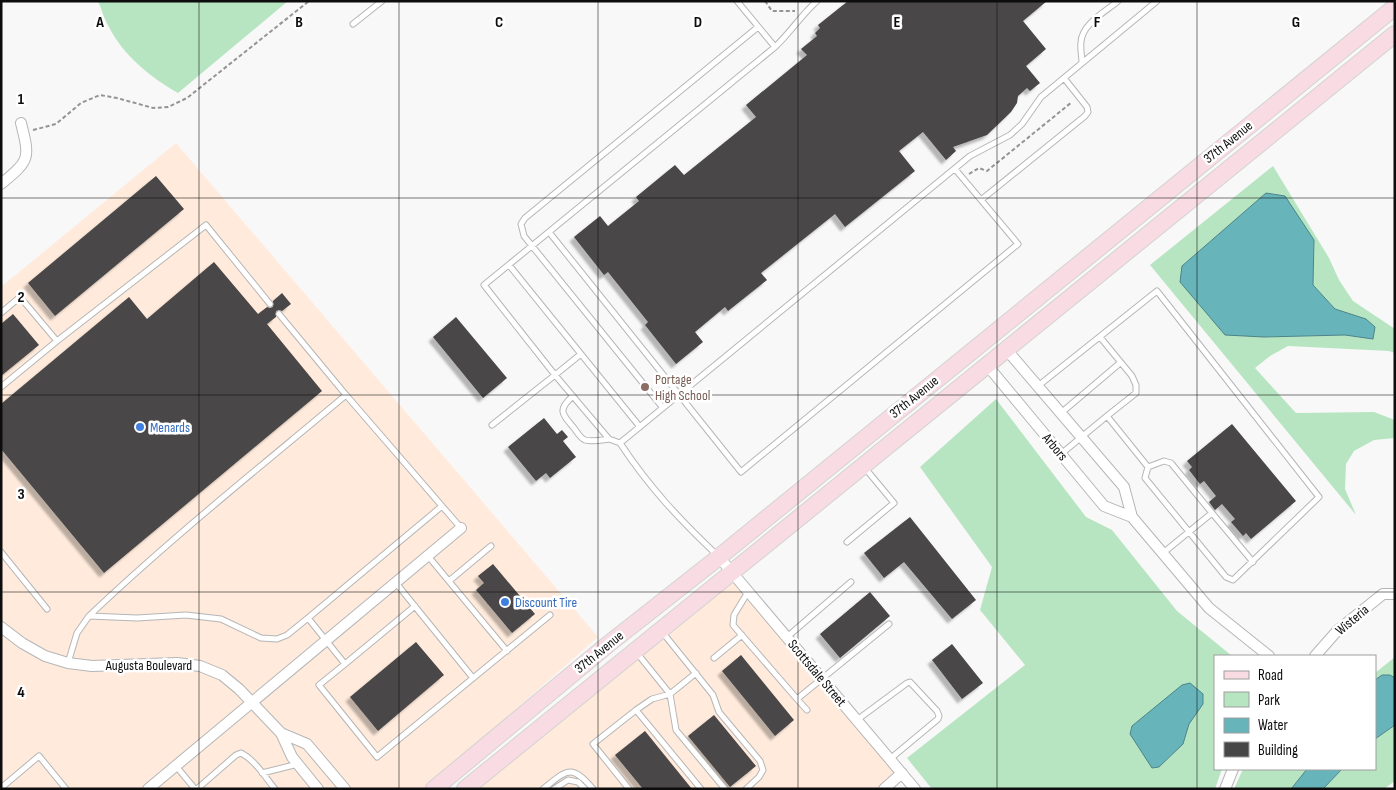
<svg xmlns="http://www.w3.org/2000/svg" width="1396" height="790" font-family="'Sofia Sans Condensed',sans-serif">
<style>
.commercial{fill:#ffeadb}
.green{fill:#b8e5c1;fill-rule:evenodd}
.water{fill:#67b5bb;stroke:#4c8387}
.building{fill:#484747;filter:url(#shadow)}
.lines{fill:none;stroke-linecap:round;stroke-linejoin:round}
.lane-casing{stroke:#b5b6b7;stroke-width:7}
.street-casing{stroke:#b5b6b7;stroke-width:12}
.primary-casing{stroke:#d3d3d3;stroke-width:18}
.path{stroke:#949494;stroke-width:2;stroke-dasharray:4 2.5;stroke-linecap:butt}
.lane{stroke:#fff;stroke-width:5}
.street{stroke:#fff;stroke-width:10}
.primary{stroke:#f9dbe3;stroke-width:16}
.grid{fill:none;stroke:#0d0d0d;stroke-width:1;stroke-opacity:0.55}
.education-dot{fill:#8d6e63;stroke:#fff;stroke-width:2}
.shop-dot{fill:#3f7fe0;stroke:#fff;stroke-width:2}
.labels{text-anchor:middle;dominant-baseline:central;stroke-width:5;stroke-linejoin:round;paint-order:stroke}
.street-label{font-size:14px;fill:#0d0d0d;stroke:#fff}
.education-label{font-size:14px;fill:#785e54;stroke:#fff;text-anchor:start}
.shop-label{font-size:14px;fill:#366cbe;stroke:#fff;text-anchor:start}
.grid-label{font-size:16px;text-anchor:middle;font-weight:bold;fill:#0d0d0d;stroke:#fff;stroke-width:5;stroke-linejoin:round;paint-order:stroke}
</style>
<defs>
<filter id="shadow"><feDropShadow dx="-4.5" dy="4.5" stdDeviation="1" flood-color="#0004"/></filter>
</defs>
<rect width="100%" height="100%" fill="#f8f8f9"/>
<path class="commercial" d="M176,143l422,494 -173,152h-424v-502z
M732,577l164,198 -17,14h-406z"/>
<path class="green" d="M98,1h190l-110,92c-28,-16 -55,-38 -69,-66 -5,-8 -7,-17 -11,-26z
M1273,166l56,92 10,22 14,21 42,28v24l-6,-2 -101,-5 -18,10 -15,12 41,45 78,-1 21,8v18l-21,2 -20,11 -8,13 -1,25 11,26 -206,-250zM1314,240l-1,45 22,24 31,10 7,20 -28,-4 -81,2z
M996,399l90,118 26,13 65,81 55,45h-17v113h7l-7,20h-283l-25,-31 118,-93 -45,-55 12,-43 -72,-100zM1203,703l-15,21 -5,20 -24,23 -7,1z
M1395,657v21c-8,-5 -13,-3 -20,2v-7z
M1395,725v56l-11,8h-61l19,-20h33v-30z
M1243,769h64l-16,20h-57z"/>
<path class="water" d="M1266,193l19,3 29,44 -1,45 22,24 31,10 9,8 -2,12 -28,-4 -81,2 -39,-2 -45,-53 2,-16z
M1382,675h8l5,3v47l-20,14v-59z
M1190,683l13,11v10l-14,20 -6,20 -24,23 -7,1 -22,-34 2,-8 50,-41z
M1307,769h35l-19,20h-32z"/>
<path class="building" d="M848,1h199l-24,20 23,28 -20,17 14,17 -10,8 -3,-3 -9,8 -1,7 -6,9 -24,23 -34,12 3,4 -10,9 -23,-28 -24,19 16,20 -70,56 -10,-13 -74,59 6,7 -39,31 -3,-4 -30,25 8,10 -27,22 -31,-39 3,-3 -40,-50 -4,3 -30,-38 26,-21 8,10 31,-25 -3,-4 39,-32 9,10 72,-58 -10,-12 61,-50 -6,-6 16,-13 -2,-3 5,-5 -2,-3z
M156,176l28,33 -129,107 -27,-33z
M214,262l44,52 9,-7 3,1 3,-1v-6l9,-8 9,11 -9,7 -3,-1 -3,1v6l-9,7 55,67 -218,182 -103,-124v-45l128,-107 18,22z
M13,314l26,31 -38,31v-52z
M456,317l51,61 -24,20 -50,-61z
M544,418l13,16 5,-4 6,7 -5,4 13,16 -26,21 -4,-5 -10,8 -28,-34z
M1232,424l64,77 -45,38 -5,-6 -3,3 -12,-14 4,-3 -13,-15 -7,6 -6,-8 7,-6 -12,-15 -4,3 -11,-14 3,-3 -5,-6z
M910,517l66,83 -24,19 -48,-57 -20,16 -20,-25z
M493,564l42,50 -23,19 -36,-43 8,-7 -6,-7z
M870,592l20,24 -50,42 -20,-24z
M416,642l28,33 -66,56 -28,-34z
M952,644l31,39 -21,16 -30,-39z
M741,655l53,65 -19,16 -53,-65z
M714,715l42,51 -26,21 -42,-51z
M645,731l47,58h-49l-28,-34z"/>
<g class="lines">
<g class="lane-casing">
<path id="lane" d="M737,1l38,46
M353,24l29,-23
M1082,63c0,-7 -2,-14 -1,-21 1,-18 24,-30 37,-41
M981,200l104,-84 3,-4 -1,-5 -23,-29
M549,232l192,240 277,-228 -63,-75
M509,265l131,162
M1,313l19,-16 37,44 149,-116 64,79
M279,314l67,81
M1100,337l32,39 4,9v8l-29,23
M581,354l-26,21 -71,-90 291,-238c16,-15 26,-32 42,-46
M1038,386l119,-95 162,206 -86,83 -7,-3 -81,-99 3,-11 -41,-51 -46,38
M1,387l56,-46
M573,396c-16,14 -11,18 1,32 3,4 6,10 11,12 7,2 17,0 24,-1
M663,408l-139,-172 -3,-12 4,-6 233,-191
M1061,413l59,-50
M492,425l63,-50 54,64 11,4
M1148,467l16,-6 7,2 41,50 -49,40
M1212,513l41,49
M847,542l47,-39 -29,-35
M1,552l46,57
M717,555c-38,-36 -68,-68 -97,-112l350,-287 40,-21 12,-11 19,-27 116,-96
M428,556l79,95
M449,581l42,-35
M396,583l77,95
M748,592l-14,23 -1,10 64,74 92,-75
M89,616c82,-78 170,-148 257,-221l115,133
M308,618l134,-112
M663,633l50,62 6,17 41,49 3,9 -4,7 -13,12
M787,637l64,-55
M637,653l33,41 6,36 49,59
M714,658l28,-23
M68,663l9,-30 12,-17 48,2 49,-3 35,4 40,19 16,1 10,-4 21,-17 37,46 -26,21 58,72 173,-142
M345,664l70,-58
M797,699l10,11
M636,710l16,-11 18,-5 26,-21
M857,720l50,-37 3,-1 27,29 2,5 -1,3 -48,40
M176,766l19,23
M262,773l36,-9
M1,788l38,-32 27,33
M197,789l39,-34 5,-2c14,7 24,24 34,36
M543,789c24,-19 28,-26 50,0
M554,789l14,-9 10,2 7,7
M629,789l-36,-45 43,-34 65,79"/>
</g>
<g class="street-casing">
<path id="street" d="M1,184c29,-24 29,-25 20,-61
M1006,349l118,138 8,30 77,91 60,48
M987,365l117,141 28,11
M719,557l196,232
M1,627l21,16 23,13 23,7 24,3 85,-3 23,3 22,9 17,14 42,44 11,24 26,32
M1315,656l22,-25 46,-37h12
M281,733l26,11 38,45
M148,789l313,-261
M884,789l18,-16
M1225,789l8,-20"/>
</g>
<g class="primary-casing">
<path id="primary" d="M434,789l172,-143 113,-89 676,-550
M465,789l930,-755"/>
</g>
<path class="path" d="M765,1l7,10h23
M33,130l23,-6 25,-21 19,-8 17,3 36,10 15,-1 19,-9 122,-97
M969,174l10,-6 8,3 85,-69"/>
<use href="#lane" class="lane"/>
<use href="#street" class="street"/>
<use href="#primary" class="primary"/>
</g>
<path class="grid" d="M199,1v788M399,1v788M598,1v788M798,1v788M997,1v788M1197,1v788M1,198h1394M1,395h1394M1,592h1394"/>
<circle class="education-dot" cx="645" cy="387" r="5"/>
<g class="shop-dot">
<circle cx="140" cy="427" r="5"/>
<circle cx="505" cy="602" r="5"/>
</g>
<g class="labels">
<g class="street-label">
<text transform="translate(1228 142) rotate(-39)">37th Avenue</text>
<text transform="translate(914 397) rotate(-39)">37th Avenue</text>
<text transform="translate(1055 447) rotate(50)">Arbors</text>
<text transform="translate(1352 620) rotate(-40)">Wisteria</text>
<text transform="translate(599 652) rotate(-39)">37th Avenue</text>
<text x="149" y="665">Augusta Boulevard</text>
<text transform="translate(817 673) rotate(50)">Scottsdale Street</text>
</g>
<g class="education-label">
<text x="655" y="379">Portage<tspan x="655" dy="16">High School</tspan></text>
</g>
<g class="shop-label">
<text x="150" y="427">Menards</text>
<text x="515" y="602">Discount Tire</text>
</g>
</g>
<g class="grid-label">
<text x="100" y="27">A</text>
<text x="299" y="27">B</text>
<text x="499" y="27">C</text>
<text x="698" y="27">D</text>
<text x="897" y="27">E</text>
<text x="1097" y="27">F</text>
<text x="1296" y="27">G</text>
<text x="21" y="104">1</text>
<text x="21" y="302">2</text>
<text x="21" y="499">3</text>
<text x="21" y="697">4</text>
</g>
<rect width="1396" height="790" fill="none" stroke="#0d0d0d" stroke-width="5"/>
<rect x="1214" y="655" width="162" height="115" fill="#ffffff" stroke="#9e9e9e"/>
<rect x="1224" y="671" width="25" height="8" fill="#f9dbe3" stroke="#9e9e9e"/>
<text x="1258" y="680" font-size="15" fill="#0d0d0d">Road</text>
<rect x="1224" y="692" width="25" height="15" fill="#b8e5c1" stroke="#9e9e9e"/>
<text x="1258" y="705" font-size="15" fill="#0d0d0d">Park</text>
<rect x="1224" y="718" width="25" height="15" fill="#67b5bb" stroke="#9e9e9e"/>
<text x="1258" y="730" font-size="15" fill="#0d0d0d">Water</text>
<rect x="1224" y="742" width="25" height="15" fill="#484747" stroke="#9e9e9e"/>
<text x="1258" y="755" font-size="15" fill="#0d0d0d">Building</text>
</svg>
